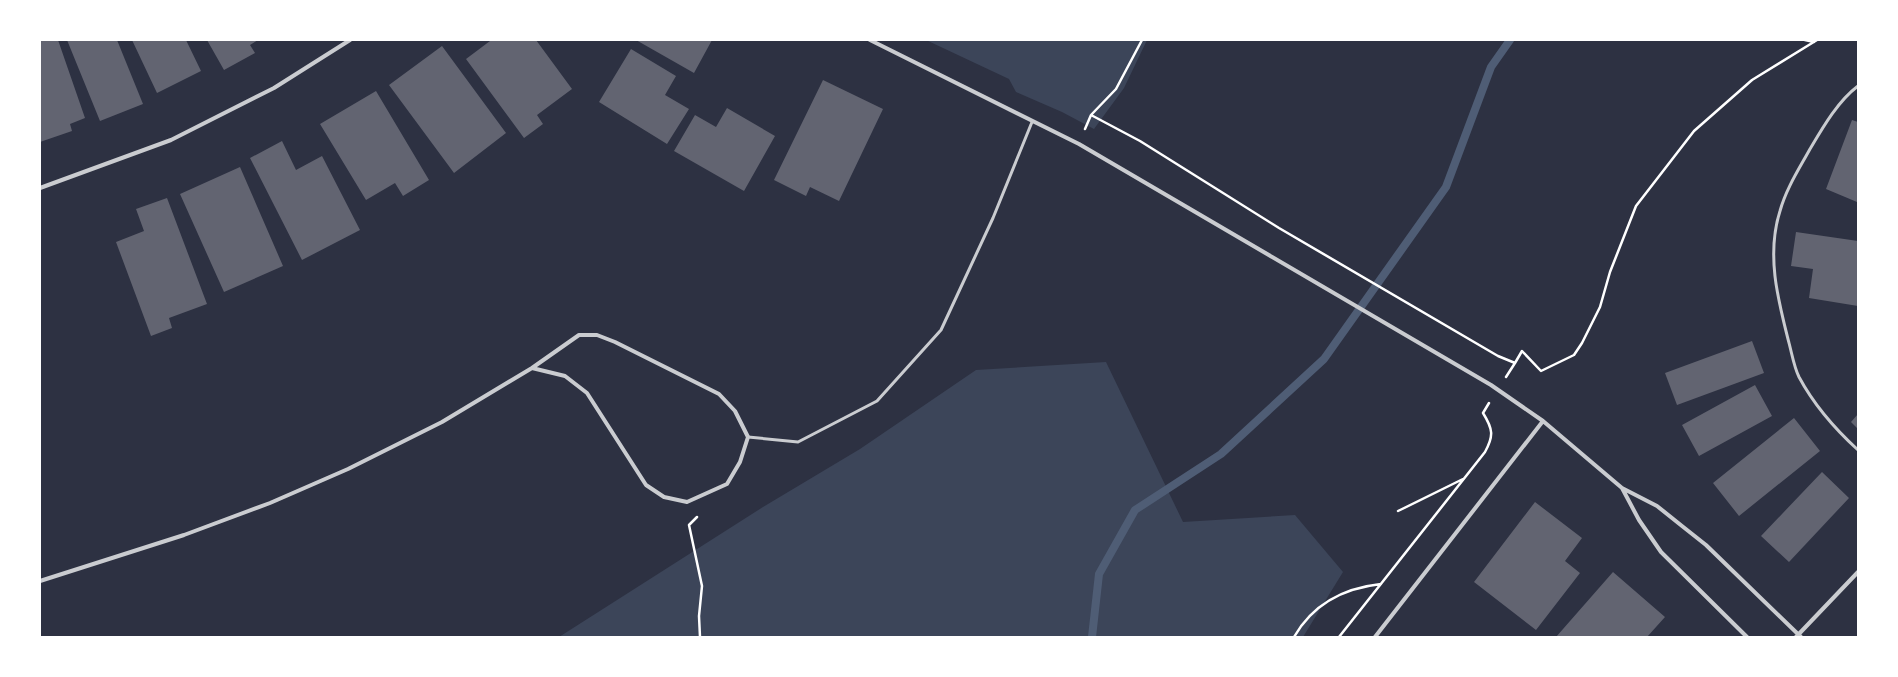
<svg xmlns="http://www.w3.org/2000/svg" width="1898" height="677" font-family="Ubuntu,sans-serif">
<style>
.green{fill:#3c4559}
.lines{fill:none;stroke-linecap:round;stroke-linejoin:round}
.stream{stroke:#4f5d75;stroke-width:8}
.building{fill:#626471}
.path{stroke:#fff;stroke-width:2.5}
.service{stroke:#caccd0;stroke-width:3}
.minor{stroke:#caccd0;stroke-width:4}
</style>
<rect width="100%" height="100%" fill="#2d3142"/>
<path class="green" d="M926,40h221l-23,48 -30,41 -32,-17 -46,-20 -7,-13z
M1106,362l77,160 112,-7 48,57 -40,65h-744l204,-130 97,-58 116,-79z"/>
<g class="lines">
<path class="stream" d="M1092,637l7,-63 36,-64 86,-56 103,-95 122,-172 45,-120 19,-27"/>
</g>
<path class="building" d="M40,40h18l27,78 -15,6 2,7 -32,11z
M67,40h50l26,64 -43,17z
M132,40h54l15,31 -44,22z
M207,40h51l-8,5 5,8 -31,17z
M489,40h47l36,49 -35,26 6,9 -19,14 -58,-79 24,-18z
M636,40h76l-18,33z
M442,46l64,87 -52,40 -65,-88z
M631,49l45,27 -11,19 24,14 -22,35 -68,-42z
M823,80l60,29 -44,92 -29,-14 -4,9 -32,-16z
M376,91l53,89 -26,16 -8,-13 -29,17 -46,-76z
M727,108l48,28 -31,55 -70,-40 21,-36 21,12z
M1852,120l6,2 -1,80 -31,-13z
M282,141l14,29 26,-14 38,74 -58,30 -52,-102z
M240,167l43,99 -59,26 -44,-98z
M167,198l40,106 -38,14 3,10 -21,8 -35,-94 28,-11 -8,-22z
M1796,232l62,9v65l-49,-8 4,-29 -22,-3z
M1752,341l12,32 -87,32 -12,-32z
M1755,385l17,31 -73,40 -17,-31z
M1858,414v15l-7,-7z
M1794,418l26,33 -81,65 -26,-33z
M1822,472l27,26 -60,64 -28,-26z
M1535,502l47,36 -17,23 15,12 -44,57 -62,-48z
M1613,572l52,45 -18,20h-91z"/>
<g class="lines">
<path class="path" d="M1805,40l9,2
M1091,115l49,26 139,87 219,128 17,7 -9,14
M1085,129l6,-14 25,-26 26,-49
M1515,363l7,-12 19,20 33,-16 8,-12 18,-36 10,-35 26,-66 58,-75 58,-51 65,-40
M1398,511l65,-32
M697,517l-8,8 13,61 -3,30 1,21
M1294,637c19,-33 50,-49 87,-53
M1339,637l146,-185c9,-16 8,-23 -2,-39l6,-10"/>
<path class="service" d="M1858,86c-20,15 -35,41 -48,63 -11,20 -24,40 -30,62 -14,44 -2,89 9,132 3,11 5,24 10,34 15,28 36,52 59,73
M748,437l50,5 79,-41 64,-71 52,-112 39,-96"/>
<path class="minor" d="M870,40l209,104 412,241 52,36 79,67 35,18 25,20 24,19 95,92
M40,188l131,-48 103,-52 76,-48
M1622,488l17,32 22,32 86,85
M40,581l144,-46 86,-32 78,-34 94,-47 90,-54 47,-33h18l18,7 104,52 16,17 13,26 -8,25 -13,22 -40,18 -23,-5 -18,-12 -59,-92 -22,-17 -33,-8
M1375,637l168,-216
M1796,637l62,-65"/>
</g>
<rect width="1898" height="677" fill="none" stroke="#ffffff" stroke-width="82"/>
</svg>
